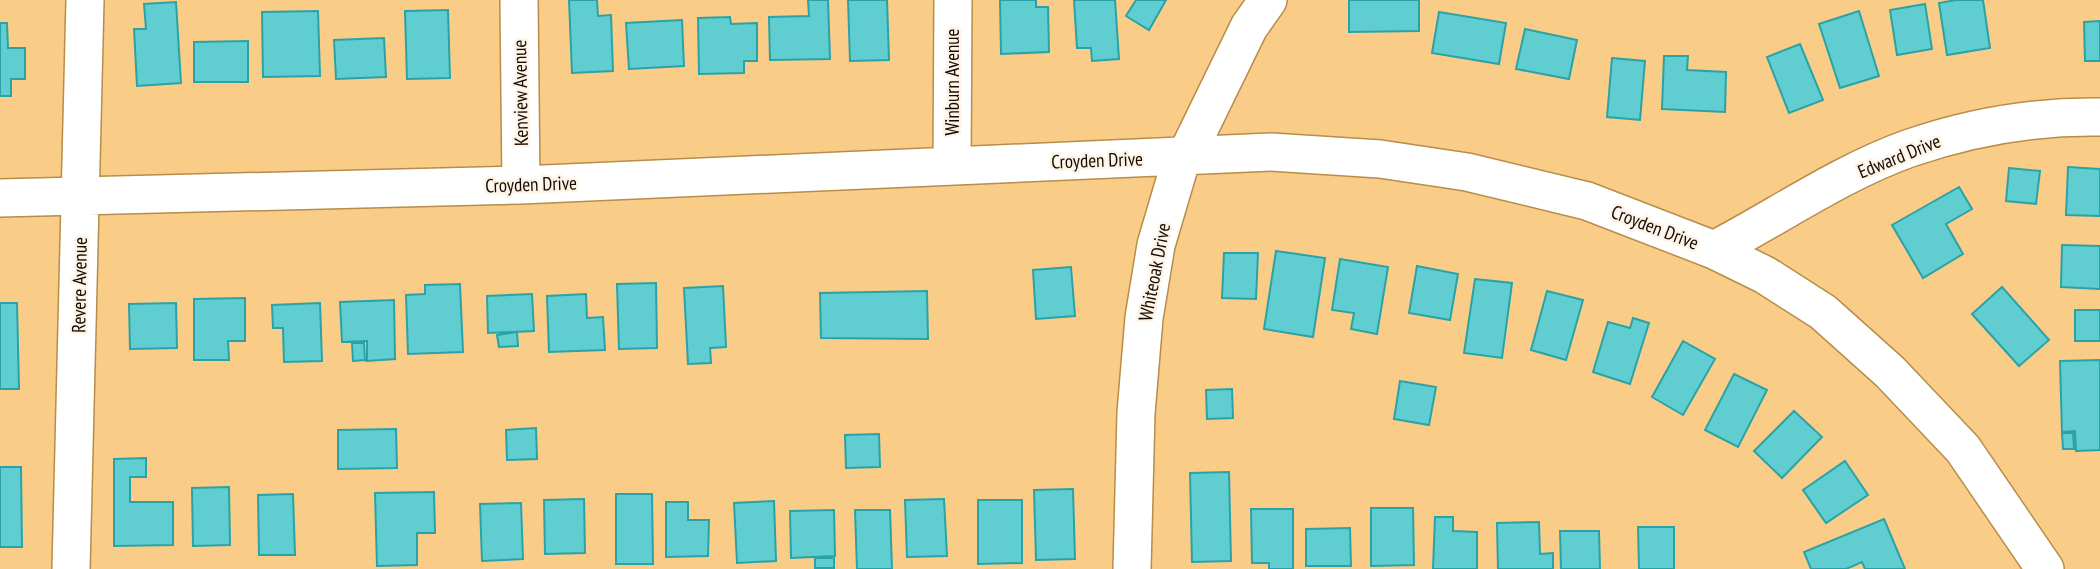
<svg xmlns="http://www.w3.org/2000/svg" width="2100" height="569" font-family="'PT Sans Narrow',sans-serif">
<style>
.building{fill:#60ced1;stroke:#2ba2a6;stroke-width:2}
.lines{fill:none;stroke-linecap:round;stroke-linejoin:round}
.minor-casing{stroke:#b78d49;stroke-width:40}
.minor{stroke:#fff;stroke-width:37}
.labels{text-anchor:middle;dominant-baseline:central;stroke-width:5;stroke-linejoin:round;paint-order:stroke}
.street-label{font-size:19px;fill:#160a00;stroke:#fdf4e7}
</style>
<rect width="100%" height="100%" fill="#f9cd87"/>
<path class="building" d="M569,0h28l1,16 13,-1 2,56 -41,2z
M808,0h20l2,59 -60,1 -1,-43 40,-1z
M848,0h39l2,60 -39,1z
M1000,0h36v7h12l1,45 -48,2z
M1074,0h41l4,59 -27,2 -1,-13h-14z
M1136,0h30l-17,30 -23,-14z
M1349,0h70v31l-70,1z
M1956,0h27l7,48 -43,7 -8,-52z
M176,2l5,81 -44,3 -3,-57h12l-2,-25z
M1925,4l7,45 -35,6 -7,-45z
M448,10l2,68 -43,1 -2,-68z
M318,11l2,65 -57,1 -1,-65z
M1859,11l20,65 -39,12 -21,-64z
M1439,12l67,11 -7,41 -67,-11z
M730,17l1,7 26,-1v38h-13v12l-45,1 -1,-56z
M682,20l2,46 -55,3 -3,-46z
M2100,21v40h-15l-1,-39z
M0,23h7l1,25h17v31h-14v17h-11z
M1525,29l52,11 -8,39 -53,-10z
M384,38l2,39 -50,2 -2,-39z
M248,41v41h-54v-40z
M1800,44l23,56 -34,13 -22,-56z
M1664,56h24l-1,14 39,2 -1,40 -63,-3z
M1612,58l33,3 -5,59 -33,-3z
M2068,167l32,2v47l-34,-1z
M2009,168l31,3 -4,33 -30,-3z
M1959,187l13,22 -26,15 17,30 -40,24 -31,-53z
M2062,245l38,1v43l-39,-2z
M1276,251l49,7 -12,79 -49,-8z
M1224,253h34l-2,46 -34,-1z
M1340,259l48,8 -11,67 -26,-5 3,-16 -22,-3z
M1417,266l41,8 -8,46 -41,-7z
M1071,267l4,49 -39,3 -3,-49z
M1475,279l37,4 -10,75 -38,-5z
M656,283l1,65 -38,1 -2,-65z
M460,284l3,68 -55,2 -2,-59 19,-1v-9z
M723,286l3,61 -16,1 1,15 -23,1 -4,-76z
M2002,287l47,53 -30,26 -47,-52z
M927,291l1,48 -107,-1 -1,-45z
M1547,291l36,9 -17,60 -35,-10z
M532,294l2,37 -46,2 -1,-37z
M586,294l1,24 16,-1 2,33 -56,2 -2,-56z
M245,298v43h-17l1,19h-35v-61z
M394,300l1,59 -28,2v-20l-25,1 -2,-40z
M0,303h17l2,86h-19z
M176,303l1,45 -47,1 -1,-45z
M320,303l2,58 -38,1 -1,-34h-10l-1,-23z
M2075,310h25v31h-25z
M1633,318l16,5 -19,61 -37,-12 15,-50 22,6z
M517,332l1,14 -19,1 -2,-12z
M1683,341l32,18 -32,56 -31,-18z
M352,343h12l1,17 -12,1z
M2100,360v90l-24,1 -1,-20 -13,1 -2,-71z
M1734,374l33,16 -29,57 -33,-17z
M1400,381l36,6 -7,38 -35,-6z
M1232,389l1,29 -26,1 -1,-29z
M1794,411l28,26 -40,41 -28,-27z
M536,428l1,31 -30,1 -1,-30z
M396,429l1,39 -59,1v-39z
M2062,433h11l1,16h-11z
M879,434l1,33 -34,1 -1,-33z
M146,458v19h-16v25h43v43l-59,1v-87z
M1845,461l23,34 -42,28 -23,-33z
M0,467h21l1,80h-22z
M1229,472l2,89 -39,1 -2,-89z
M229,487l1,58 -37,1 -1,-58z
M1073,489l2,70 -39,1 -2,-70z
M434,492l1,41h-18v32l-40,1 -2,-73z
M293,494l2,61h-36l-1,-60z
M616,494h36l1,70h-37z
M584,499l1,54 -40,1 -1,-54z
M944,499l3,57 -40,1 -2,-57z
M978,500h44v63l-44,1z
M774,501l2,60 -39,2 -3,-60z
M666,502h22v18h21l-1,36 -42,1z
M521,503l2,56 -41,2 -2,-57z
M1371,508h42l1,57 -43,1z
M1251,509h42v60h-24v-6h-17z
M834,510l1,46 -44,2 -1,-47z
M855,510h35l2,59h-35z
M1435,517h18v14l24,1v37h-44z
M1884,519l21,50h-40l-3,-7 -16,7h-35l-7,-17z
M1539,522l1,32 13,-1v16h-55l-1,-46z
M1638,527h36v42h-35z
M1350,528l1,38h-45v-37z
M1560,531h39l1,38h-39z
M815,558h19v10h-19z"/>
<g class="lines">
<g class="minor-casing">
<path id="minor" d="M519,0l2,185
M952,165l1,-165
M0,198l521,-13 750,-33 109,7 87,13 120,29 127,49 51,25 58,37 67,60 73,77 82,120
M1714,250c65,-34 128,-78 196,-102 61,-21 125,-32 190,-31
M71,569l14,-569
M1132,569l4,-156 8,-95 12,-73 26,-88 8,-9 59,-121 19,-27"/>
</g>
<use href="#minor" class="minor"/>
</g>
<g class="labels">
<g class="street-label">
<text transform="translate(952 82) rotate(-90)">Winburn Avenue</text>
<text transform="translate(520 93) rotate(-91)">Kenview Avenue</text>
<text transform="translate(1899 156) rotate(-22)">Edward Drive</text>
<text transform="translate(1097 160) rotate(-2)">Croyden Drive</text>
<text transform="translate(531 184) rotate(-2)">Croyden Drive</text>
<text transform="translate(1655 227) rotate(21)">Croyden Drive</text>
<text transform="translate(1154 272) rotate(-79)">Whiteoak Drive</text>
<text transform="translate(79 285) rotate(-89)">Revere Avenue</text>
</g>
</g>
</svg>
